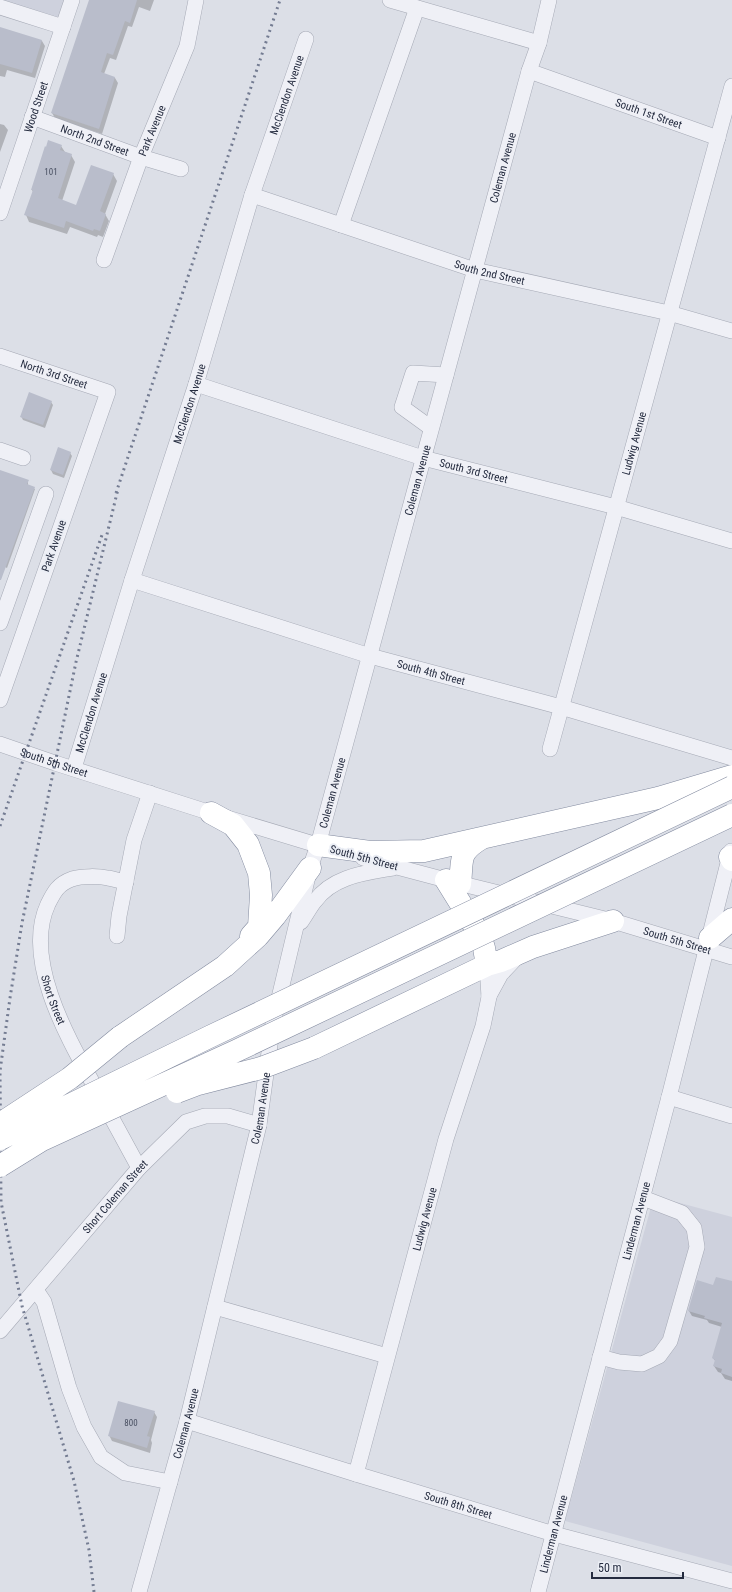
<svg xmlns="http://www.w3.org/2000/svg" width="732" height="1592" font-family="'Roboto Condensed',sans-serif">
<style>
.built{fill:#ced1dd}
.shadow{fill:#0003}
.building{fill:#b9bdcb}
.lines{fill:none;stroke-linecap:round;stroke-linejoin:round}
.minor-casing{stroke:#a5a9b5;stroke-width:16}
.highway-casing{stroke:#828a9f;stroke-width:23}
.minor{stroke:#eff0f6;stroke-width:15}
.highway{stroke:#fff;stroke-width:22}
.rail{stroke:#747c92;stroke-width:3;stroke-dasharray:2 4;stroke-linecap:butt}
.highway-bridge-casing{stroke:#828a9f;stroke-width:23;stroke-linecap:butt}
.highway-bridge{stroke:#fff;stroke-width:22}
.labels{text-anchor:middle;dominant-baseline:central;stroke-width:4;stroke-linejoin:round;paint-order:stroke}
.number-label{font-size:9px;fill:#495062}
.street-label{font-size:11px;fill:#242b3f;stroke:#ebeef5}
</style>
<rect width="100%" height="100%" fill="#dcdfe7"/>
<path class="built" d="M0,0h72l-9,27z
M654,1196l78,21v349l-167,-45z"/>
<path class="shadow" d="M90,0h64l-4,11 -11,-4 -7,20 -4,-1 -12,34 -6,-2 -6,16 11,4 3,5 -16,51 -47,-16 -3,-5z
M0,28l42,13 3,5 -10,32 -28,-8 -2,7 -5,-1z
M0,124l4,1 4,5 -8,22z
M61,146l4,6 6,3 4,7 -13,39 15,5 36,-32 4,7 -12,33 4,7 -6,16 -5,-2 -1,2 -27,-10 -3,7 -38,-12 -3,-7 7,-23 -1,-2z
M51,402l2,3 -8,23 -22,-8 -2,-4z
M70,453l2,3 -8,22 -11,-4 -2,-4z
M0,471l28,10v5l7,3 -28,79 -6,-3 -1,2z
M732,1282v99l-7,-2 -4,-6 -3,-1 -4,-6 2,-4 -3,-4 9,-31 -13,-4 -2,-3 -15,-4 -3,-5 25,-25z
M154,1412l3,5 -6,23 1,3 -2,10 -38,-12 -3,-6z"/>
<path class="building" d="M89,0h48l-7,23 -5,-2 -12,34 -6,-2 -6,19 14,5 -16,52 -48,-16z
M0,27l42,13 -10,33 -32,-9z
M48,140l14,5 -2,5 12,4 -14,44 18,7 15,-40 23,8 -14,38 6,3 -6,17 -6,-2 -1,2 -27,-10 -2,7 -40,-13 9,-25h-2l14,-44 1,1z
M29,392l23,9 -9,24 -23,-8z
M58,447l13,5 -8,23 -13,-5z
M0,470l29,10 -2,4 8,3 -34,93h-1z
M716,1277l16,4v96l-11,-4 1,-4 -9,-3 2,-6 -3,-2 10,-35 -18,-5 1,-2 -17,-5 9,-31 16,5z
M118,1401l37,10 -8,25 3,1 -3,11 -39,-12z"/>
<g class="lines">
<g class="minor-casing">
<g id="minor">
<path d="M390,0l149,43"/>
<path d="M0,7l63,20"/>
<path id="s1" d="M529,71l189,67"/>
<path id="s2" d="M32,117l109,40 40,12"/>
<path id="s3" d="M252,195l223,75 194,43 63,18"/>
<path id="s4" d="M0,213l72,-213"/>
<path d="M341,225l76,-217"/>
<path id="s5" d="M104,260l37,-103 46,-111 9,-46"/>
<path id="s6" d="M0,356l108,36 -108,308"/>
<path id="s7" d="M196,384l227,74 193,49 116,34"/>
<path d="M431,428l-29,-21 11,-34 33,2"/>
<path d="M0,450l23,8"/>
<path id="s8" d="M132,580l238,76 191,51 171,51"/>
<path d="M0,623l46,-129"/>
<path id="s9" d="M0,744l55,19 156,50 116,35"/>
<path id="s10" d="M550,749l182,-663"/>
<path id="s11" d="M74,768l58,-188 64,-196 56,-189 54,-156"/>
<path id="s12" d="M363,858l83,22 167,41 119,36"/>
<path id="s13" d="M126,882c-7,-1 -12,-3 -18,-4 -10,-2 -26,-2 -36,1 -14,5 -18,13 -24,25 -26,56 21,136 48,185 14,26 29,53 43,79"/>
<path d="M301,922c5,-7 9,-15 14,-21 18,-25 50,-28 78,-33"/>
<path d="M117,936l2,-20 15,-76 16,-47"/>
<path d="M489,996l12,-22 16,-17"/>
<path d="M669,1097l63,19"/>
<path d="M36,1290l8,12 25,86 15,39 17,30 24,16 45,9"/>
<path d="M215,1307l172,49"/>
<path id="s14" d="M0,1331l139,-163 47,-46 19,-6h23l31,9"/>
<path d="M600,1357l19,5 23,2 17,-8 11,-15 27,-94 -3,-19 -12,-15 -39,-15"/>
<path id="s15" d="M187,1421l169,53 198,60 178,47"/>
<path id="s16" d="M356,1474l90,-335 37,-113 6,-29 -2,-32"/>
<path id="s17" d="M139,1592l48,-171 72,-296 14,-102 37,-155 8,-23 211,-774 10,-28 10,-43"/>
<path id="s18" d="M538,1592l131,-495 62,-246"/>
</g>
</g>
<g class="highway-casing">
<path id="highway" d="M211,813l22,12 15,19 11,29 2,22 -2,32 -8,9
M318,845l52,7 54,-1 234,-53 74,-22
M730,857l2,3
M446,880l34,55 4,13 3,17
M460,884c3,-25 -3,-31 22,-46
M710,938l22,-19
M120,1037l105,-71 33,-30 17,-20 35,-48
M314,1048l173,-83 14,-4 32,-14 80,-26"/>
</g>
<use href="#minor" class="minor"/>
<use href="#highway" class="highway"/>
<path class="rail" d="M116,493l164,-493
M0,826l102,-291
M94,1592l-5,-42 -15,-69 -52,-175 -21,-104 -1,-131 10,-73 12,-75 54,-261 42,-173"/>
<g class="highway-bridge-casing">
<path id="highway-bridge" d="M177,1092l21,-8 63,-16 53,-20
M0,1124l70,-46 50,-41
M0,1139l207,-101 525,-251
M0,1166l42,-26 194,-89 496,-236"/>
</g>
<use href="#highway-bridge" class="highway-bridge"/>
</g>
<g class="labels">
<g class="number-label">
<text x="51" y="172">101</text>
<text x="131" y="1423">800</text>
</g>
<g class="street-label">
<text stroke="none"><textPath href="#s11" startOffset="706">McClendon Avenue</textPath></text>
<text stroke="none"><textPath href="#s4" startOffset="112">Wood Street</textPath></text>
<text stroke="none"><textPath href="#s1" startOffset="127">South 1st Street</textPath></text>
<text stroke="none"><textPath href="#s5" startOffset="138">Park Avenue</textPath></text>
<text stroke="none"><textPath href="#s2" startOffset="67">North 2nd Street</textPath></text>
<text stroke="none"><textPath href="#s17" startOffset="1471">Coleman Avenue</textPath></text>
<text stroke="none"><textPath href="#s3" startOffset="250">South 2nd Street</textPath></text>
<text stroke="none"><textPath href="#s6" startOffset="57">North 3rd Street</textPath></text>
<text stroke="none"><textPath href="#s11" startOffset="382">McClendon Avenue</textPath></text>
<text stroke="none"><textPath href="#s10" startOffset="317">Ludwig Avenue</textPath></text>
<text stroke="none"><textPath href="#s7" startOffset="291">South 3rd Street</textPath></text>
<text stroke="none"><textPath href="#s17" startOffset="1147">Coleman Avenue</textPath></text>
<text transform="translate(54 546) rotate(-71)">Park Avenue</text>
<text stroke="none"><textPath href="#s8" startOffset="313">South 4th Street</textPath></text>
<text stroke="none"><textPath href="#s11" startOffset="58">McClendon Avenue</textPath></text>
<text stroke="none"><textPath href="#s9" startOffset="57">South 5th Street</textPath></text>
<text stroke="none"><textPath href="#s17" startOffset="823">Coleman Avenue</textPath></text>
<text transform="translate(364 858) rotate(15)">South 5th Street</text>
<text stroke="none"><textPath href="#s12" startOffset="325">South 5th Street</textPath></text>
<text stroke="none"><textPath href="#s13" startOffset="189">Short Street</textPath></text>
<text stroke="none"><textPath href="#s17" startOffset="499">Coleman Avenue</textPath></text>
<text stroke="none"><textPath href="#s14" startOffset="177">Short Coleman Street</textPath></text>
<text stroke="none"><textPath href="#s16" startOffset="264">Ludwig Avenue</textPath></text>
<text stroke="none"><textPath href="#s18" startOffset="384">Linderman Avenue</textPath></text>
<text stroke="none"><textPath href="#s17" startOffset="175">Coleman Avenue</textPath></text>
<text stroke="none"><textPath href="#s15" startOffset="284">South 8th Street</textPath></text>
<text stroke="none"><textPath href="#s18" startOffset="60">Linderman Avenue</textPath></text>
</g>
</g>
<path d="M592 1572v6h91v-6" fill="none" stroke="#242b3f" stroke-width="2"/>
<text x="598" y="1572" font-size="12" fill="#242b3f" stroke="#ebeef5" stroke-width="3" paint-order="stroke">50 m</text>
</svg>
